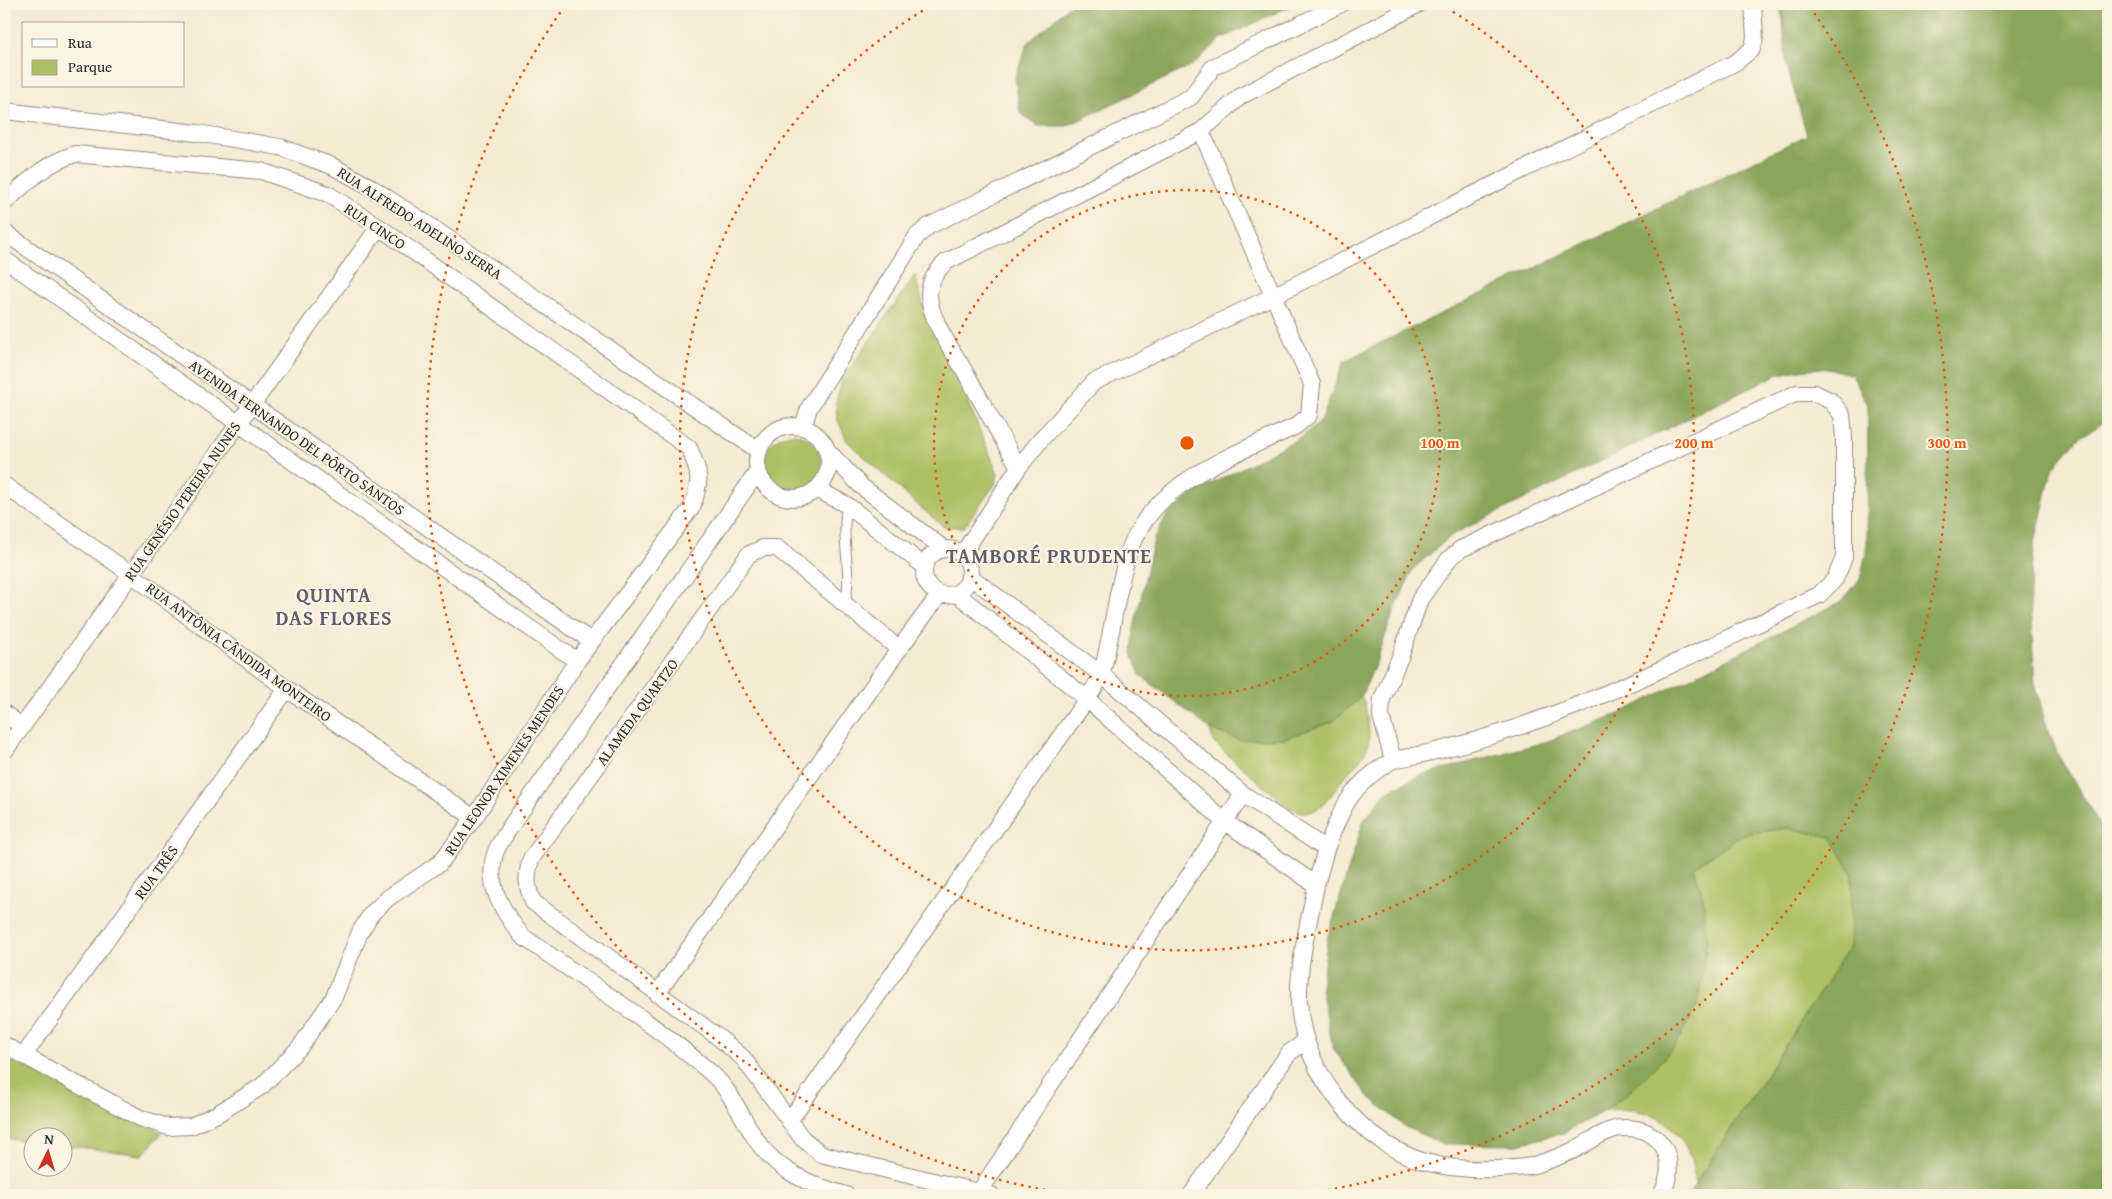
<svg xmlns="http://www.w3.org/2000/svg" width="2112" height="1199" font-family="'Gentium Book Plus',serif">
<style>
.green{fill:#adc064;stroke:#6c7648}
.forest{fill:#8aa65a;stroke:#5a6842}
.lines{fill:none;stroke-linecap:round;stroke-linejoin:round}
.lane-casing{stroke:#908b7f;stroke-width:11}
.street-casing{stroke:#908b7f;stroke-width:18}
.lane{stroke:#fff;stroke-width:9}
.street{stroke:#fff;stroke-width:16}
.ring{fill:none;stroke:#e8590c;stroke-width:2.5;stroke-dasharray:2.5 5}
.labels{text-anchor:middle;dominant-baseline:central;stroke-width:4;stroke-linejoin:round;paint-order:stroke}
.street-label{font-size:15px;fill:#2b2b2b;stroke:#fcf5e5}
.district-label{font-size:20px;font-weight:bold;letter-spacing:1px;fill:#625d6e;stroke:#fcf5e5}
.centre{fill:#e8590c;stroke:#fcf5e5;stroke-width:2.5}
.ring-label{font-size:15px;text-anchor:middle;font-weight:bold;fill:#e8590c;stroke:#fcf5e5;stroke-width:4;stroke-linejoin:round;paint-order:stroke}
</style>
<rect width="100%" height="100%" fill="#fcf5e5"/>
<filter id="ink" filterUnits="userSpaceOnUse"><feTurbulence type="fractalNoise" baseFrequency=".02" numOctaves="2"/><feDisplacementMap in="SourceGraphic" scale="10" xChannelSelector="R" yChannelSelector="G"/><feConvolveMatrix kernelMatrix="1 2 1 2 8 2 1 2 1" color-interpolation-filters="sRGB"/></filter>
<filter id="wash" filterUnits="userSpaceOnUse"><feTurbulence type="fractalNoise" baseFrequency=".0096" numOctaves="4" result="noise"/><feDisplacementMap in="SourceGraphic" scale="20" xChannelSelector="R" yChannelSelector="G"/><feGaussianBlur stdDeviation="1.12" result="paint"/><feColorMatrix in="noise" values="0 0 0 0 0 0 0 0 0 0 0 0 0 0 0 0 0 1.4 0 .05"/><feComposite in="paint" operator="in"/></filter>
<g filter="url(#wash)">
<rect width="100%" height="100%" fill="#f6ebd3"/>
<path class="green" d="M915,275l9,33 35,74 39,91 -2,10 -32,44h-20l-24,-20 -73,-66 -10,-23 -1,-16 6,-22z
M765 462a28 28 0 1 1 56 0a28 28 0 1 1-56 0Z
M1361,697c5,6 5,13 6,21 7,35 -4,37 -24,61 -16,20 -25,44 -55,28l-75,-65 -3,-13 30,11 92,-18z
M1788,828l43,9 22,36 -3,73 -155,238c-2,-51 -38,-80 -89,-74l28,-22 70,-186 -10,-35 49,-33z
M4,1053l158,80 -20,22 -79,-10 -1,-9h-30v6l-28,-4z"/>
<path class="forest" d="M1071,4h224l-74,35 -28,26 -126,61h-29l-18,-13 -5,-36 13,-34z
M1779,4h321l8,16v399l-31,21 -25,30 -18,76 -4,62 5,76 10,37 13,34 50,83v357h-420l162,-249 2,-73 -21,-36 -43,-9 -45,6 -49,33 10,35 3,38 -9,64 -24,44 -40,40 -28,22 -43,23 -48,12 -72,-1 -38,-17 -38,-32 -34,-47 -12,-61 7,-51 35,-114 23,-30 35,-17 124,-33 76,-29 221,-112 18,-22 7,-30 1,-144 -16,-30c-29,-10 -46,-7 -76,0l-324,160 -39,34 -20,44 -15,45 -17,39 -29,25 -47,16 -45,2 -30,-11 -70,-54 -8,-21 2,-26 20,-89 13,-24 27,-22 109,-57 19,-17 22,-58 463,-226 -21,-72 -3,-43z"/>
</g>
<g filter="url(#ink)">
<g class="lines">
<g class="lane-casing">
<path id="lane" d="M845,604c8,-33 -5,-66 2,-99"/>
</g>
<g class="street-casing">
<path id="street" d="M4,111l193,22 83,14 52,19 37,20 58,38 332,227
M4,203c23,-21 40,-39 71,-49l186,17 67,23 51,33 310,221c12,27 12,32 3,59l-115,154 -103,157 -34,45 -52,35 -17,16 -11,18 -26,65 -34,50 -38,39 -45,28 -26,12 -23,1 -28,-9 -136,-73
M4,232l587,409
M4,259l573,402
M757 462a36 36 0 1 1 72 0a36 36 0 1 1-72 0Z
M803,427l6,-19 108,-172 12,-10 262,-129 22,-30 128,-63
M826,449l35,37 83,63
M1019,467c-18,-29 -34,-60 -51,-90 -12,-22 -39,-57 -39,-83 1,-14 7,-23 17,-32l255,-131 40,-35 178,-92
M758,471l-250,359c-4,8 -11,16 -13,24 -10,32 9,59 27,82 62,44 131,86 188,136 20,17 31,44 45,66 21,33 55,47 91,57
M4,485l127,89 156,115 187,129
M816,489l31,16 77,61
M924 572a23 23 0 1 1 46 0a23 23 0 1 1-46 0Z
M962,555l57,-88 23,-29 52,-56 179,-86 463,-234 16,-13 3,-11 -2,-34
M956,593l131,106 137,122 92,64 10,-36 -83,-55 -142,-120 -132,-98
M899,649l-122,-101h-14l-14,6 -218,305c-5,17 -5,26 2,43l185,135 25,21 59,80 19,16 170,41
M4,713l17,13
M4,752l375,-525
M1326,849c17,-43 25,-65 67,-89l-12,-44 1,-17 19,-44 19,-56 29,-40 12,-10 336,-156h17l17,8 11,14 2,22v121l-9,21 -16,16c-138,64 -275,138 -426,165
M1316,885c-7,38 -18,77 -17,115 2,74 67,152 139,165 29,6 59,5 87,2 14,-2 33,-10 47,-16 15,-7 34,-23 51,-23 40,-1 57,33 38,67
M657,994l242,-345 41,-55
M24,1055l263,-366
M789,1121l298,-422c5,-8 12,-17 15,-27 10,-37 14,-78 25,-115 22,-75 106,-101 169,-131l13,-11 3,-31 -111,-253
M980,1191l263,-397
M1191,1195l98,-142 17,-12"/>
</g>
<use href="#lane" class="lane"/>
<use href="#street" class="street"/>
</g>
</g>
<g class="ring">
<circle cx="1187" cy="443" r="253"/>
<path d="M1440 4A507 507 0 1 1 934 4"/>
<path d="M1075 1195A760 760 0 0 1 564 7M1810 7A760 760 0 0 1 1299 1195"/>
</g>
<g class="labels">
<g class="street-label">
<text transform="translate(420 223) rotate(33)">RUA ALFREDO ADELINO SERRA</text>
<text transform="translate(375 226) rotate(34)">RUA CINCO</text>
<text transform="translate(297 437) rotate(35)">AVENIDA FERNANDO DEL PÔRTO SANTOS</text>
<text transform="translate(182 501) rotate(-55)">RUA GENÉSIO PEREIRA NUNES</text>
<text transform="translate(239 652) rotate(36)">RUA ANTÔNIA CÂNDIDA MONTEIRO</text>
<text transform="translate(637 712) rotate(-54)">ALAMEDA QUARTZO</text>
<text transform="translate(504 770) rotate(-56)">RUA LEONOR XIMENES MENDES</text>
<text transform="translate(156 872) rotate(-54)">RUA TRÊS</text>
</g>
<g class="district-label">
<text x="1049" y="555">TAMBORÉ PRUDENTE</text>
<text x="334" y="594">QUINTA<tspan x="334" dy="23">DAS FLORES</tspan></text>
</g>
</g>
<circle cx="1187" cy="443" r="8" class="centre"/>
<g class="ring-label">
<text x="1440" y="448">100 m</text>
<text x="1694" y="448">200 m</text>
<text x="1947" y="448">300 m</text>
</g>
<rect width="2112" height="1199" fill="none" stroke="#fcf5e5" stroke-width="20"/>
<rect x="22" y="22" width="162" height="65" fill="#fcf5e5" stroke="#a8a49b"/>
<rect x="32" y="39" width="25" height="8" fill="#ffffff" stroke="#a8a49b"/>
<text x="68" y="48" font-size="15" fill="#2b2b2b">Rua</text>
<rect x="32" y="60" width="25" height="15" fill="#adc064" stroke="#a8a49b"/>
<text x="68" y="72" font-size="15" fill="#2b2b2b">Parque</text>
<g transform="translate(48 1152) rotate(5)"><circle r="24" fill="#fcf5e5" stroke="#a8a49b"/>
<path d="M0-4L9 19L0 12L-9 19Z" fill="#c8321e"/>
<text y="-8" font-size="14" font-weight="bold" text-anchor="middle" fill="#2b2b2b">N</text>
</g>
</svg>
